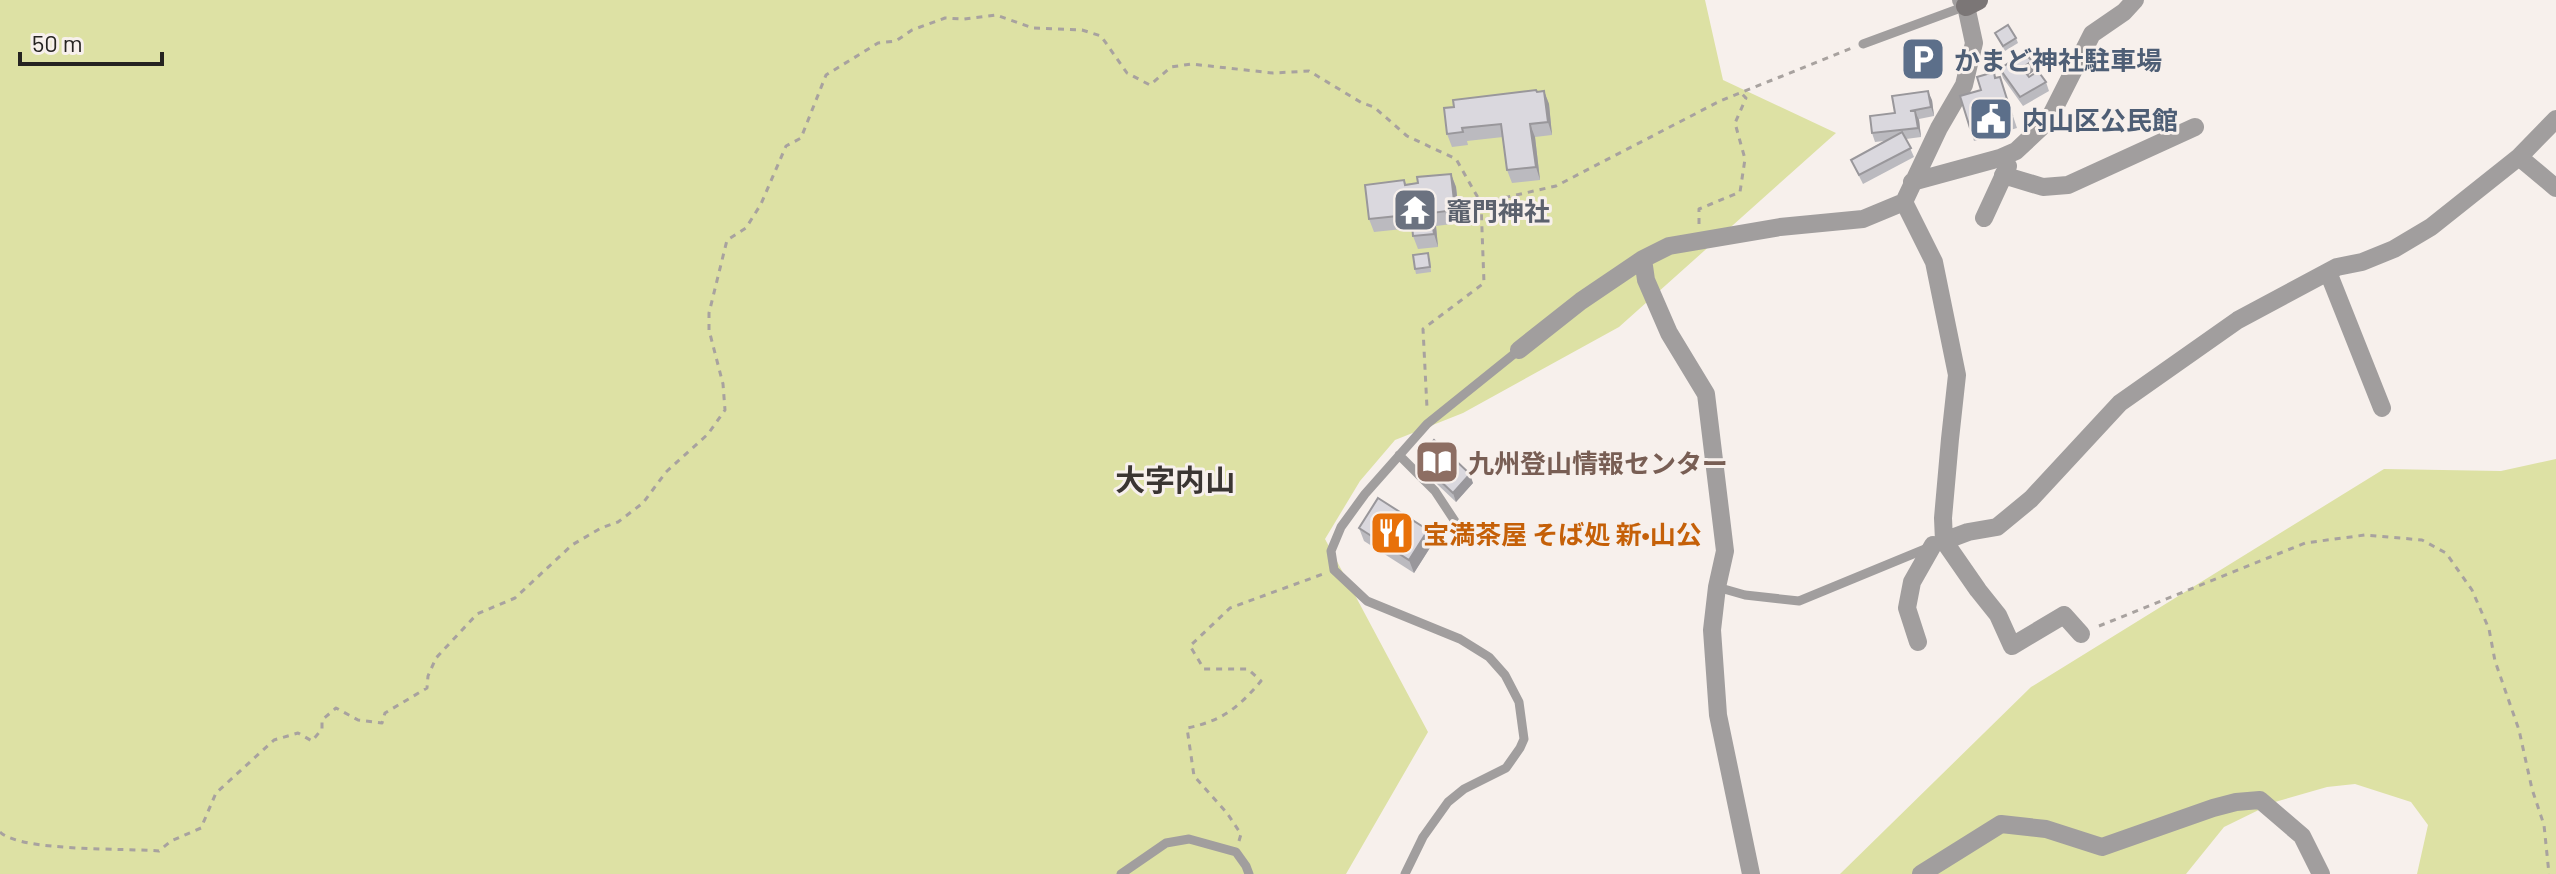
<svg xmlns="http://www.w3.org/2000/svg" width="2556" height="874" font-family="Barlow,'Noto Sans JP',sans-serif">
<style>
.green{fill:#dde1a4}
.lines{fill:none;stroke-linecap:round;stroke-linejoin:round}
.path{stroke:#a8a29f;stroke-width:3;stroke-dasharray:6 6;stroke-linecap:butt}
.lane{stroke:#a19e9e;stroke-width:9}
.street{stroke:#a19e9e;stroke-width:18}
.secondary{stroke:#7b7676;stroke-width:20}
.wall{fill:#bbbabf}
.shaded-wall{fill:#99979b}
.building{fill:#dad8de;stroke:#99979b;stroke-width:2}
.labels{text-anchor:middle;dominant-baseline:central;stroke-width:6;stroke-linejoin:round;paint-order:stroke}
.service-label{font-size:26px;font-weight:bold;fill:#4e5e75;stroke:#f7f0ec;text-anchor:start}
.worship-label{font-size:26px;font-weight:bold;fill:#5b616d;stroke:#f7f0ec;text-anchor:start}
.education-label{font-size:26px;font-weight:bold;fill:#785e54;stroke:#f7f0ec;text-anchor:start}
.food-label{font-size:26px;font-weight:bold;fill:#c56008;stroke:#f7f0ec;text-anchor:start}
.quarter-label{font-size:30px;font-weight:bold;fill:#3a3532;stroke:#f7f0ec}
</style>
<rect width="100%" height="100%" fill="#f7f0ec"/>
<path class="green" d="M0,0h1705l18,80 113,53 -217,194 -156,86 -68,27 -35,41 -35,58 103,193 -82,142h-1346z
M2556,459v415h-139l11,-49 -17,-23 -56,-18 -28,3 -52,15 -51,25 -38,47h-346l191,-187 353,-218 117,2z"/>
<g class="lines">
<path class="path" d="M1481,203l75,-17 164,-85 132,-53
M1699,224v-15l41,-17 5,-33 -10,-36 11,-25 -5,-5
M2099,626l206,-83 60,-8 57,5 24,13 26,37 17,39 6,32 24,69 13,59 12,36 5,49
M0,832c21,20 126,16 159,19l12,-10 30,-13 15,-35 58,-53 24,-7 14,8 10,-12v-9l14,-12 22,12 24,3 3,-10 42,-25 1,-12 8,-18 41,-44 38,-16 57,-53 29,-17 17,-6 25,-19 23,-31 42,-38 17,-24 -2,-26 -14,-54v-17l18,-73 19,-12 15,-24 25,-58 15,-8 25,-63 52,-32 18,-2 16,-11 33,-12 19,1 32,-4 37,13 49,2 19,6 26,37 23,12 21,-18 20,-3 82,9 36,-2 53,32 12,4 33,29 49,23 25,44 3,80 -61,46 4,79
M1239,841l2,-7 -14,-21 -33,-37 -7,-48c35,-7 51,-20 74,-47l-13,-12h-44l-14,-23 40,-38 93,-34"/>
<path class="lane" d="M1863,44l103,-38
M1399,455l36,36 29,44
M1717,587l28,8 54,6 131,-54
M1121,874l45,-31 23,-4 47,13 10,14 3,8
M1405,874l18,-37 25,-35 16,-13 42,-21 14,-20 4,-9 -5,-37 -14,-27 -16,-18 -29,-18 -93,-38 -33,-31 -3,-19 10,-24 24,-33 62,-70 92,-74"/>
<path class="street" d="M2519,157l37,31
M2003,175l40,12 25,-2 127,-58
M1912,182l88,-24 16,-7 32,-30 44,-87 32,-22 11,-12
M1904,202l30,60 23,113 -7,64 -7,79 1,23 34,49 20,25 14,31 52,-31 17,19
M1984,218l24,-52
M1643,259l3,21 23,53 37,61 19,157 -8,36 -5,43 6,85 33,159
M2328,272l54,136
M1519,350l62,-49 62,-42 26,-13 111,-19 83,-8 41,-17 35,-74 25,-43 10,-42 -8,-37 -5,-6
M1944,541l24,-9 29,-5 34,-28 89,-96 118,-83 99,-53 25,-5 32,-13 37,-22 88,-70 37,-38
M1918,642l-11,-34 5,-26 21,-37
M1921,874l80,-50 45,5 56,18 111,-39 23,-6 24,-2 42,36 19,38"/>
<path class="secondary" d="M1966,6l12,-6"/>
</g>
<path class="wall" d="M1995,33l21,5 2,5 -13,8z
M2000,69l35,1 -7,5 1,2 17,5 3,9 -26,15 -20,-28z
M2000,77l17,51 -43,13 -4,-13 11,-38 14,-12z
M1544,91l5,13 3,31 -17,2 5,43 -28,3 -5,-13 -4,-33 -36,4 1,4 -16,2 -5,-13 90,-42z
M1932,100l2,16 -15,3 2,18 -15,2 8,18 -51,27 -12,-24 33,-19 -9,1 -3,-9 23,-20z
M1451,174l5,13 4,36 -24,3 2,21 -20,2 -5,-13 -2,-14 1,6 -38,4 -5,-13 35,-39 2,4 12,-1z
M1430,258l1,14 -15,2 -1,-5z
M1417,459l56,24 -17,19 -36,-34z
M1359,528l69,2 5,13 -19,30 -50,-32z"/>
<path class="shaded-wall" d="M2032,61l3,9 -9,7 -4,-9z
M1544,91l5,13 3,31 -4,-13z
M1928,91l4,9 2,16 -3,-9z
M1915,111l4,9 2,17 -3,-9z
M1530,124l5,13 5,43 -4,-13z
M1451,174l5,13 4,36 -5,-13z
M1431,213l5,13 2,21 -4,-13z
M1470,474l3,9 -17,19 -3,-9z
M1428,530l5,13 -19,30 -5,-13z"/>
<path class="building" d="M2008,25l8,13 -13,8 -8,-13z
M2024,52l8,9 -10,7 7,9 9,-6 8,11 -26,15 -20,-28z
M1994,72l1,6 5,-1 12,38 -42,13 -10,-32 21,-6 -4,-13z
M1536,90l1,2 7,-1 4,31 -18,2 6,43 -29,3 -6,-46 -39,4 1,4 -16,2 -3,-26 10,-1 -1,-7z
M1928,91l3,16 -21,4h5l3,17 -46,5 -2,-17 25,-3 -3,-17z
M1902,132l9,16 -52,27 -8,-15z
M1451,174l4,36 -24,3 3,21 -21,2 -2,-23h4l-1,-5 -7,1v6l-38,4 -4,-34 39,-5 1,5 13,-2 -1,-6z
M1428,253l2,14 -15,2 -2,-14z
M1434,440l36,34 -17,19 -36,-34z
M1378,498l50,32 -19,30 -50,-32z"/>
<defs>
<g id="parking-square" transform="scale(2.3)"><rect x="-9" y="-9" width="18" height="18" rx="4" fill="#5c6f8a" stroke="#f7f0ec"/><path d="M-3.5-5.5H1a3.5 3.5 0 0 1 0 7H-1V5.5H-3.5ZM-1-3.4V-.6H.8a1.4 1.4 0 0 0 0-2.8Z" fill="#fff"/></g>
<g id="civic-square" transform="scale(2.3)"><rect x="-9" y="-9" width="18" height="18" rx="4" fill="#5c6f8a" stroke="#f7f0ec"/><path d="M-.6-6.5H3V-4.5H.6V-3L4-1V1h2V6H-6V1h2V-1L-.6-3ZM-1.2 2.5V6h2.4V2.5Z" fill="#fff"/></g>
<g id="temple-square" transform="scale(2.3)"><rect x="-9" y="-9" width="18" height="18" rx="4" fill="#6b7280" stroke="#f7f0ec"/><path d="M0-6L5-2H3V0L6.5 2.5H4V6H1.5V3h-3V6H-4V2.5H-6.5L-3 0V-2H-5Z" fill="#fff"/></g>
<g id="library-square" transform="scale(2.3)"><rect x="-9" y="-9" width="18" height="18" rx="4" fill="#8d6e63" stroke="#f7f0ec"/><path d="M-6-4Q-3-5.5-.7-3.5V5Q-3 3-6 4ZM6-4Q3-5.5 .7-3.5V5Q3 3 6 4Z" fill="#fff"/></g>
<g id="restaurant-square" transform="scale(2.3)"><rect x="-9" y="-9" width="18" height="18" rx="4" fill="#e8710a" stroke="#f7f0ec"/><path d="M-5-6h1v4h1v-4h1v4h1v-4h1v5L-1.5 .5V6h-2V.5L-5-1ZM5-6V6H3V1.5H1.5Q1.5-4 5-6Z" fill="#fff"/></g>
</defs>
<g fill-rule="evenodd">
<use href="#parking-square" x="1923" y="59"/>
<use href="#civic-square" x="1991" y="119"/>
<use href="#temple-square" x="1415" y="210"/>
<use href="#library-square" x="1437" y="462"/>
<use href="#restaurant-square" x="1392" y="533"/>
</g>
<g class="labels">
<g class="service-label">
<text x="1954" y="59">かまど神社駐車場</text>
<text x="2022" y="119">内山区公民館</text>
</g>
<g class="worship-label">
<text x="1446" y="210">竈門神社</text>
</g>
<g class="education-label">
<text x="1468" y="462">九州登山情報センター</text>
</g>
<g class="food-label">
<text x="1423" y="533">宝満茶屋 そば処 新•山公</text>
</g>
<g class="quarter-label">
<text x="1175" y="479">大字内山</text>
</g>
</g>
<path d="M20 52v12h142v-12" fill="none" stroke="#252321" stroke-width="4"/>
<text x="32" y="52" font-size="24" fill="#252321" stroke="#f7f0ec" stroke-width="6" paint-order="stroke">50 m</text>
</svg>
